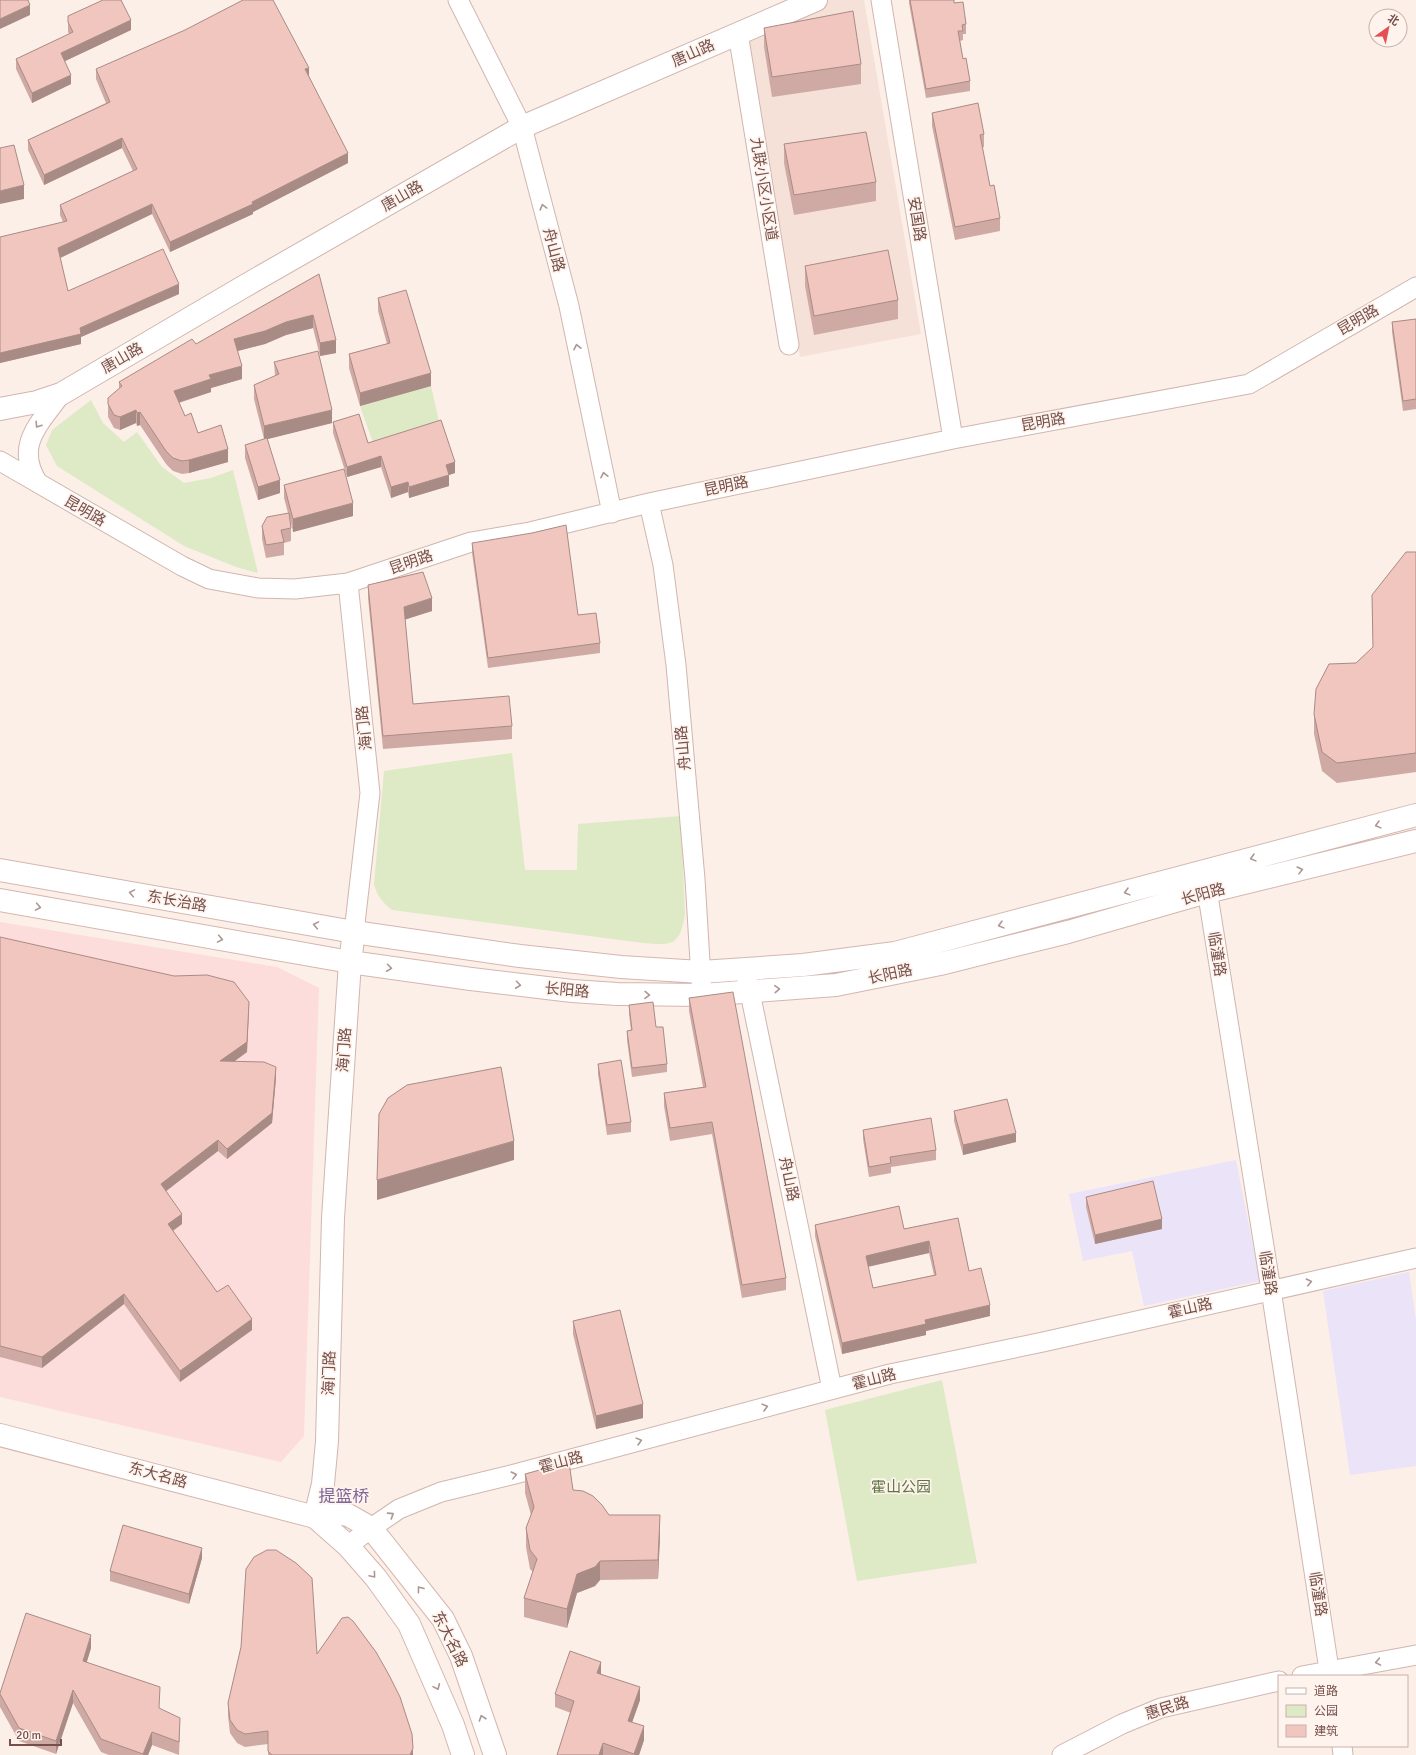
<svg xmlns="http://www.w3.org/2000/svg" width="1416" height="1755" font-family="Signika,'Noto Sans SC',sans-serif">
<style>
.residential{fill:#f5e1d8}
.commercial{fill:#fcdddb}
.education{fill:#ebe3f8}
.green{fill:#ddeac5}
.lines{fill:none;stroke-linecap:round;stroke-linejoin:round}
.minor-casing{stroke:#d0b6af;stroke-width:21}
.tertiary-casing{stroke:#d0b6af;stroke-width:24}
.secondary-casing{stroke:#d5b6af;stroke-width:24}
.minor{stroke:#fff;stroke-width:19}
.tertiary{stroke:#fff;stroke-width:22}
.secondary{stroke:#fff;stroke-width:22}
.wall{fill:#cfaaa4;fill-rule:evenodd}
.shaded-wall{fill:#a98b86}
.building{fill:#f1c6bf;stroke:#a98b86;fill-rule:evenodd}
.oneway{stroke:#ac9693}
.labels{text-anchor:middle;dominant-baseline:central;stroke-width:3.5;stroke-linejoin:round;paint-order:stroke}
.street-label{font-size:15px;fill:#75504b;stroke:#fff3ed}
.park-label{font-size:15px;fill:#5d7541;stroke:#fff3ed}
.quarter-label{font-size:17px;fill:#7c6798;stroke:#fff3ed}
</style>
<rect width="100%" height="100%" fill="#fcefe7"/>
<path class="residential" d="M829,0h35l57,334 -121,23 -54,-320z"/>
<path class="commercial" d="M0,922l277,45 42,21 -15,448 -23,26 -281,-65z"/>
<path class="education" d="M1236,1160l24,121 -116,25 -12,-55 -49,10 -14,-67z
M1409,1272l7,48v146l-66,9 -27,-184z"/>
<path class="green" d="M431,386l10,44 -65,21 -16,-45z
M91,400l12,23 21,19 13,-10 25,35 22,16 27,-5 22,-8 25,103 -22,-6 -52,-21 -127,-80 -11,-21 6,-15z
M512,753l13,117h52l1,-46 103,-8 4,99c-6,32 -13,30 -42,28l-251,-33c-9,-7 -15,-14 -18,-26l10,-113z
M942,1380l35,183 -120,18 -32,-171z"/>
<g class="lines">
<g class="minor-casing">
<path id="minor" d="M458,0l64,127 47,179 43,207
M881,0l72,439
M738,33l51,312
M0,461l182,105 27,13 49,9 37,1 53,-6 123,-41 59,-10 119,-29 304,-64 296,-55 167,-97
M38,483c-24,-37 1,-59 23,-89
M649,503l14,62 13,100 19,214 7,116
M348,583l22,210 -16,139
M1205,877l66,413 59,386
M747,978l85,411
M348,1546l23,-18 28,-19 42,-17 74,-18 375,-100 153,-32 373,-84
M1302,1676l114,-21
M1342,1746l1,9
M1062,1755l60,-31 39,-16 118,-27"/>
</g>
<g class="tertiary-casing">
<path id="tertiary" d="M0,409l37,-7 24,-8 182,-107 279,-160 294,-127
M315,1517l8,-33 4,-43 6,-223 17,-256 4,-30"/>
</g>
<g class="secondary-casing">
<path id="secondary" d="M0,870l354,62 166,24 101,11 80,5 102,-7 92,-12 521,-138
M0,900l350,62 121,17 101,12 45,3 85,1 134,-10 104,-21 128,-32 139,-40 209,-51
M0,1435l315,82 33,29 28,32 33,46 44,101 10,30
M315,1517l21,-4 12,2 23,13 72,91 18,37 34,99"/>
</g>
<use href="#minor" class="minor"/>
<use href="#tertiary" class="tertiary"/>
<use href="#secondary" class="secondary"/>
</g>
<path class="wall" d="M909,0h45v3l12,21v10h-3v6l-3,1 3,18 7,22v10l-44,7 -17,-95z
M68,16l63,14 -66,31 6,23 -39,19 -16,-34v-10l53,-25 -1,-2z
M764,28l97,36v20l-89,13 -8,-50z
M96,69l213,7 39,87 -95,49v2l-83,38 -18,-38 -92,44 8,33 111,3 -98,43v7l-81,19 63,-141 -3,-7v-10l73,-34 -11,-23 -78,37 -16,-35v-10l78,-37 -10,-24z
M932,113l52,21v13l-2,1 8,38 10,32v13l-45,9 -23,-114z
M784,144l92,38v19l-82,14 -10,-52z
M805,266l93,34v19l-84,16 -9,-49z
M319,274l17,79 -16,3 -7,-28 -27,7 -21,9 -28,7 5,28 -31,9v4l-32,11 6,13 13,17 30,29 -39,11 -7,1 -9,-3 -7,-7 -26,-39 -3,1 -1,-3 -16,7 -6,-2 -6,-11v-13l11,-15v-7l77,-38z
M378,298l53,88 -71,20 -11,-38v-14l38,-10 -9,-33z
M1416,319v90l-13,2 -11,-79v-10z
M274,362l58,61 -65,16 13,54 -22,7 -13,-42v-13l19,-6 -10,-40v-14l21,-9z
M333,422l35,21 87,30 -6,2v11l-40,12 -1,-6 -17,6 -10,-31 -34,10 -14,-44z
M284,485l69,31 -60,16 -3,-14 1,10v13l-7,2v12l-18,3 -4,-19v-13l26,-13 -4,-15z
M472,543l106,72 22,28v10l-112,15 -16,-115z
M1416,552v220l-79,11 -15,-12 -8,-37v-20l42,-51 17,-15 -1,-53z
M368,585l64,26 -27,8 8,85 99,22v13l-129,10 -15,-151z
M0,937l249,75 -2,40 -14,10 43,16 -4,45 -45,36 -9,-8 -52,40 16,33 -9,7 44,61 35,38 -72,52 -56,-78 -82,64 -42,-11z
M689,998l97,280v12l-44,8 -30,-164 -42,7 -6,-35v-13l39,-6 -14,-76z
M629,1005l27,22 11,37v8l-35,5 -5,-37v-9l4,-1 -2,-16z
M598,1064l33,58v10l-24,3 -9,-61z
M954,1111l62,31 -53,13 -9,-34z
M863,1130l73,20v10l-45,7v6l-22,4 -6,-38z
M1086,1197l76,32 -67,15 -9,-37z
M958,1218l11,53 21,45 -64,15v4l-84,19 -27,-118v-11l89,4zM929,1253l5,22 -61,13 -5,-21z
M573,1321l70,97 -47,11 -23,-95z
M525,1474l48,16 36,25 51,20 -2,44 -58,1 -5,6 -18,7 -10,35 -43,-11v-19l9,-26 -3,-3 -4,-22v-19l5,-13 -6,-22z
M202,1558l-13,46 -79,-23v-10z
M91,1648l-5,15 73,45 21,23 -1,24 -27,-10 -4,10h-39l-8,-3 -28,-49 -17,51 -37,-13 -19,-34v-14z
M317,1654l96,101h-145v-11l-23,3 -8,-4 -7,-10 -2,-17v-13z
M601,1674l39,26 -8,22 12,18 -5,15h-82l14,-42 -16,-6v-13z"/>
<path class="shaded-wall" d="M30,5v10l-30,14v-10z
M131,20v10l-70,33v-10z
M309,68v10l-4,-9z
M71,75v9l-39,19v-10z
M122,138v10l-78,37v-10z
M348,153v10l-95,49v2l-83,38v-10l82,-40z
M24,185v14l-24,5v-13z
M152,204v10l-94,45v-11z
M179,284v10l-98,43v7l-81,19v-10l80,-25z
M313,315v13l-27,7 -21,9 -31,8v-13l52,-17z
M336,340v13l-16,3v-13z
M242,366v13l-31,9v4l-37,12v-13l35,-16z
M431,373v13l-71,20v-13z
M136,410v13l-16,7v-13z
M332,410v13l-68,17v-14z
M140,412v13l-3,1v-13z
M228,449v13l-39,11v-13z
M381,456v11l-34,10v-10z
M455,462v11l-9,3v-11z
M449,475v11l-40,12v-11z
M280,480v13l-22,7v-13z
M408,482v10l-17,6v-11z
M353,503v13l-60,16v-13z
M432,598v13l-28,9v-13z
M249,1002l-2,50 -27,20v-11z
M276,1067v11l-4,45 -45,36v-10z
M1016,1133v9l-53,13v-10z
M218,1140v11l-57,44v-11z
M514,1141v19l-137,40v-20z
M182,1214v10l-14,10v-10z
M1162,1219v10l-67,15v-9z
M929,1241v12l-63,14v-11z
M124,1294v10l-82,64v-11z
M990,1305v11l-64,15v4l-84,19v-11l83,-23z
M252,1319v11l-72,52v-11z
M643,1404v14l-47,11v-13z
M660,1515v20l-2,44v-19z
M202,1548v10l-13,46v-10z
M600,1561v19l-5,6 -18,7 -10,35v-19l10,-35z
M91,1635v13l-8,27v-14z
M601,1662v13l-4,-2z
M640,1687v13l-12,34v-13z
M73,1690v13l-17,51v-13z
M644,1726v14l-5,15h-5z
M152,1732v13l-4,10h-5z
M603,1743v12h-4z
M413,1748v7h-3z"/>
<path class="building" d="M0,0h28l2,5 -30,14z
M103,0h18l10,20 -70,33 10,22 -39,18 -16,-34 57,-27 -5,-10v-6z
M243,0h30l36,68 -4,1 43,84 -96,49 1,2 -83,38 -18,-38 -94,44 10,43 95,-42 16,35 -99,44 1,6 -81,19v-116l67,-16 -7,-16 77,-36 -15,-31 -78,37 -16,-35 82,-38 -14,-33 89,-39z
M910,0h44v3l9,-1 3,22 -4,1 1,6h-5l5,28 3,-1 4,23 -44,8z
M853,11l8,53 -89,13 -8,-49z
M978,103l6,31 -4,1 10,51 4,-1 6,33 -45,9 -23,-114z
M866,132l10,50 -82,13 -10,-51z
M14,145l10,40 -24,6v-43z
M888,250l10,50 -84,16 -9,-50z
M319,274l17,66 -16,3 -7,-28 -27,7 -21,9 -31,8 8,27 -33,9 2,4 -37,12 11,25 6,-3 7,20 23,-8 7,24 -39,11 -7,1 -9,-3 -7,-7 -26,-39 -3,1 -1,-3 -16,7 -6,-2 -6,-11v-6l14,-12 -3,-4 73,-43 4,5z
M406,290l25,83 -71,20 -11,-39 41,-11 -12,-45z
M1416,319v80l-13,2 -11,-79z
M318,351l14,59 -68,16 -10,-41 25,-11 -5,-12z
M359,414l9,29 73,-23 14,42 -9,3 3,10 -40,12 -1,-5 -17,5 -10,-31 -34,11 -14,-45z
M267,438l13,42 -22,7 -13,-42z
M344,469l9,34 -60,16 -9,-34z
M289,513l2,15 -10,2 3,12 -18,3 -4,-19 5,-9z
M566,525l12,90 18,-2 4,30 -112,15 -16,-115 60,-10z
M1406,552h10v201l-79,10 -15,-11 -8,-38 2,-25 13,-25 27,-1 17,-16 -1,-52z
M423,572l9,26 -28,9 9,97 96,-8 3,30 -129,10 -15,-151z
M0,937l174,39 33,-1 27,7 15,20 -2,40 -27,19 44,1 12,5 -4,46 -45,36 -9,-9 -57,44 21,30 -14,10 49,68 11,-7 24,34 -72,52 -56,-77 -82,63 -42,-11z
M733,992l53,286 -44,7 -30,-163 -42,6 -6,-35 42,-6 -17,-89z
M653,1002l3,25h7l4,37 -35,4 -5,-37 5,-1 -3,-25z
M621,1060l10,62 -24,3 -9,-61z
M501,1067l13,74 -137,39 2,-66 9,-16 19,-13z
M1007,1099l9,34 -53,12 -9,-34z
M931,1118l5,32 -46,7 1,6 -22,4 -6,-37z
M1153,1181l9,38 -67,16 -9,-38z
M899,1206l5,23 54,-11 11,53 12,-3 9,37 -65,15 1,4 -84,19 -27,-118zM929,1241l7,34 -63,13 -7,-32z
M620,1310l23,94 -47,12 -23,-95z
M569,1462l4,28 10,1 10,5 9,9 7,10h51l-2,45 -58,1 -5,6 -18,7 -10,35 -43,-11 13,-39 -7,-9 -4,-22 8,-21 -9,-33z
M123,1525l79,23 -13,46 -79,-23z
M267,1550h9l20,13 16,15 5,76 25,-36 6,-1 5,4 23,31 13,23 11,22 12,37 1,14 -3,7h-138l-4,-4v-20l-23,3 -8,-4 -7,-10 -2,-17 13,-56 5,-78 8,-12z
M26,1613l65,22 -8,26 77,26 -1,21 21,10 -1,24 -27,-10 -9,22 -42,-15 -28,-49 -17,51 -37,-13 -19,-34v-1z
M570,1651l31,11 -4,11 43,14 -12,34 16,5 -10,28 -31,-11 -4,12h-42l17,-54 -19,-7z"/>
<defs><path id="oneway-chevron" d="M-2-3.5L2.5 0L-2 3.5" fill="none" stroke-width="1.6" stroke-linecap="round" stroke-linejoin="round"/></defs>
<g class="oneway">
<use href="#oneway-chevron" transform="translate(543 207) rotate(-105)"/>
<use href="#oneway-chevron" transform="translate(577 347) rotate(-102)"/>
<use href="#oneway-chevron" transform="translate(38 425) rotate(123)"/>
<use href="#oneway-chevron" transform="translate(604 475) rotate(-102)"/>
<use href="#oneway-chevron" transform="translate(1378 825) rotate(165)"/>
<use href="#oneway-chevron" transform="translate(1253 858) rotate(165)"/>
<use href="#oneway-chevron" transform="translate(1300 870) rotate(-14)"/>
<use href="#oneway-chevron" transform="translate(1127 892) rotate(165)"/>
<use href="#oneway-chevron" transform="translate(132 893) rotate(-170)"/>
<use href="#oneway-chevron" transform="translate(38 907) rotate(10)"/>
<use href="#oneway-chevron" transform="translate(316 925) rotate(-170)"/>
<use href="#oneway-chevron" transform="translate(1001 925) rotate(165)"/>
<use href="#oneway-chevron" transform="translate(220 939) rotate(10)"/>
<use href="#oneway-chevron" transform="translate(389 968) rotate(8)"/>
<use href="#oneway-chevron" transform="translate(518 985) rotate(7)"/>
<use href="#oneway-chevron" transform="translate(777 989) rotate(-4)"/>
<use href="#oneway-chevron" transform="translate(647 995) rotate(1)"/>
<use href="#oneway-chevron" transform="translate(1309 1282) rotate(-12)"/>
<use href="#oneway-chevron" transform="translate(765 1407) rotate(-15)"/>
<use href="#oneway-chevron" transform="translate(639 1441) rotate(-15)"/>
<use href="#oneway-chevron" transform="translate(514 1475) rotate(-14)"/>
<use href="#oneway-chevron" transform="translate(391 1515) rotate(-33)"/>
<use href="#oneway-chevron" transform="translate(373 1575) rotate(50)"/>
<use href="#oneway-chevron" transform="translate(420 1589) rotate(-127)"/>
<use href="#oneway-chevron" transform="translate(1378 1662) rotate(170)"/>
<use href="#oneway-chevron" transform="translate(437 1687) rotate(66)"/>
<use href="#oneway-chevron" transform="translate(482 1718) rotate(-109)"/>
</g>
<g class="labels">
<g class="street-label">
<text transform="translate(693 53) rotate(-24)">唐山路</text>
<text transform="translate(764 189) rotate(81)">九联小区小区道</text>
<text transform="translate(402 196) rotate(-30)">唐山路</text>
<text transform="translate(917 219) rotate(81)">安国路</text>
<text transform="translate(554 250) rotate(75)">舟山路</text>
<text transform="translate(1358 320) rotate(-30)">昆明路</text>
<text transform="translate(122 358) rotate(-30)">唐山路</text>
<text transform="translate(1043 422) rotate(-10)">昆明路</text>
<text transform="translate(726 486) rotate(-12)">昆明路</text>
<text transform="translate(85 511) rotate(30)">昆明路</text>
<text transform="translate(411 562) rotate(-19)">昆明路</text>
<text transform="translate(364 728) rotate(-96)">海门路</text>
<text transform="translate(683 748) rotate(-95)">舟山路</text>
<text transform="translate(1203 894) rotate(-15)">长阳路</text>
<text transform="translate(177 901) rotate(10)">东长治路</text>
<text transform="translate(1217 954) rotate(81)">临潼路</text>
<text transform="translate(890 974) rotate(-12)">长阳路</text>
<text transform="translate(567 990) rotate(5)">长阳路</text>
<text transform="translate(344 1050) rotate(-86)">海门路</text>
<text transform="translate(789 1179) rotate(78)">舟山路</text>
<text transform="translate(1268 1273) rotate(81)">临潼路</text>
<text transform="translate(1190 1308) rotate(-13)">霍山路</text>
<text transform="translate(329 1373) rotate(-88)">海门路</text>
<text transform="translate(874 1379) rotate(-14)">霍山路</text>
<text transform="translate(561 1462) rotate(-15)">霍山路</text>
<text transform="translate(158 1475) rotate(15)">东大名路</text>
<text transform="translate(1318 1594) rotate(81)">临潼路</text>
<text transform="translate(450 1639) rotate(63)">东大名路</text>
<text transform="translate(1167 1708) rotate(-17)">惠民路</text>
</g>
<g class="park-label">
<text x="901" y="1487">霍山公园</text>
</g>
<g class="quarter-label">
<text x="344" y="1496">提篮桥</text>
</g>
</g>
<rect x="1278" y="1675" width="130" height="72" fill="#fff3ed" stroke="#c8b2ac"/>
<rect x="1286" y="1688" width="20" height="6" fill="#ffffff" stroke="#c8b2ac"/>
<text x="1314" y="1695" font-size="12" fill="#75504b">道路</text>
<rect x="1286" y="1705" width="20" height="12" fill="#ddeac5" stroke="#c8b2ac"/>
<text x="1314" y="1715" font-size="12" fill="#75504b">公园</text>
<rect x="1286" y="1725" width="20" height="12" fill="#f1c6bf" stroke="#c8b2ac"/>
<text x="1314" y="1735" font-size="12" fill="#75504b">建筑</text>
<g transform="translate(1388 28) rotate(33)"><circle r="19" fill="#fff3ed" stroke="#c8b2ac"/>
<path d="M0-3L7 15L0 10L-7 15Z" fill="#e34f52"/>
<text y="-6" font-size="11" font-weight="bold" text-anchor="middle" fill="#75504b">北</text>
</g>
<path d="M10 1739v6h51v-6" fill="none" stroke="#75504b" stroke-width="2"/>
<text x="16" y="1739" font-size="12" fill="#75504b" stroke="#fff3ed" stroke-width="3" paint-order="stroke">20 m</text>
</svg>
